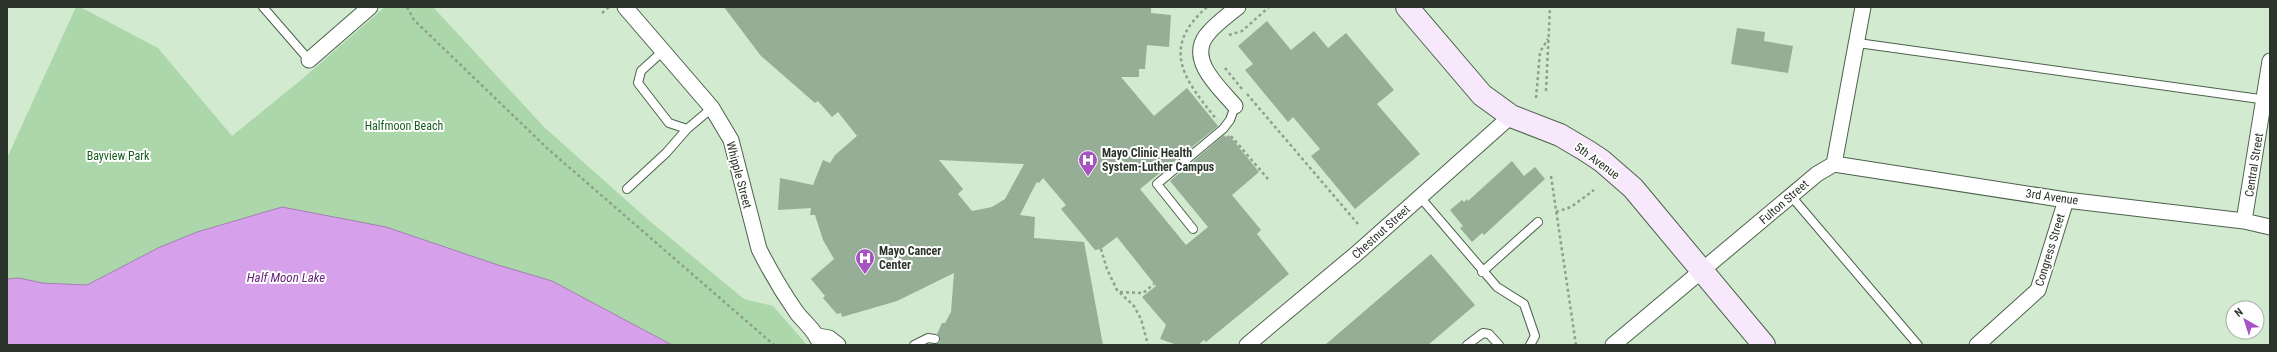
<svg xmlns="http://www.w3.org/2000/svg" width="2277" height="352" font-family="'Roboto Condensed',sans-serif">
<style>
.green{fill:#acd7aa}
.water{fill:#d6a0eb;stroke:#a380b1}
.building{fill:#97ae96;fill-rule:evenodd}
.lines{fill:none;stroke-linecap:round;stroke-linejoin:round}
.lane-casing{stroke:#4d624c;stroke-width:10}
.street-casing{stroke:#4d624c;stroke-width:17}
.secondary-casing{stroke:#4d624c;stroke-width:24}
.path{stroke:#8fa18e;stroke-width:2.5;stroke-dasharray:3 3;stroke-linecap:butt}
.lane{stroke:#fff;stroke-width:8}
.street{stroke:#fff;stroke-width:15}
.secondary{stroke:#f7e8fc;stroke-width:22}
.labels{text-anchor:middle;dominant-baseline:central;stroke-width:4;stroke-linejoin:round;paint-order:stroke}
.park-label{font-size:12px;fill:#195d1c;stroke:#fff}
.poi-label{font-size:12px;font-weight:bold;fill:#2b342a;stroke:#fff;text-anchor:start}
.street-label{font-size:12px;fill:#2b342a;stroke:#fff}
.water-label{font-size:13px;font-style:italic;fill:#66247c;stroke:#fff}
</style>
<rect width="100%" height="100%" fill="#d1ead0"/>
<path class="green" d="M76,7h4l78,41 74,88 69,-56 84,-73h48l111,120 102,91 98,81 29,7 34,39h-135l-120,-64 -269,-74 -86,25 -37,15 -73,38 -45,-2 -23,-5 -12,1v-121z"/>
<path class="water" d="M282,207l104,20 112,38 54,16 120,64h-665v-66l12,-1 23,5 45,2 73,-38 37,-15z"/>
<path class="building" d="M724,7h427v6l20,2 -2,32 -22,-2 -2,24h-6v8h-18l33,39 33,-28 31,38 -78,63 46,56 22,-18 -38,-46 54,-46 2,2 3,-2 30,37 -27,23 29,35 -4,4 32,40 -83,68 -2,-2 -6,5h-21l-17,-6 6,-14 -24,-28 14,-11 -39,-49 -16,12 -6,1 -34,-41 5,-4 -23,-27 -4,5 -2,-1 -5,9 -12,24 15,2 -1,21 50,4 19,103h-171l8,-3v-5l-3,-3 5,-11h3l6,-11 3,-39 -57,28 -55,16 -1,-4 -4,1 -14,-16 2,-2 -14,-17 23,-20 -11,-19 -8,-25h-5l1,-7 -33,2 2,-32 33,7 10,-25 7,3 5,-8 22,-19 -19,-24 -6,5 -14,-16 -3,2 -54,-47zM939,160l62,3 23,1 -19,35 -13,8 -20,4 -14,-17 5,-5z
M1267,21l24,29 23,-19 14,17 18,-15 48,57 -17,14 43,50 -65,55 -44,-53 9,-7 -27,-32 -5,5 -43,-52 8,-6 -15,-18z
M1737,28l28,4 -1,9 29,5 -5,27 -57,-9z
M1512,161l12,15 11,-9 10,12 -61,56 -2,-2 -10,9 -12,-14 3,-2 -13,-16 12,-10 2,2 3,-3 1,2z
M1431,254l44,51 -47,40h-103z"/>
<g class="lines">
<g class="lane-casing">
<path id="lane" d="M263,7l46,53
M1858,43l409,57
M663,51l-22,20 -3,12 31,40 18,6 25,-21
M627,189l39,-36 21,-24
M1791,196l127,149
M1420,197l77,90 27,17 11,32 -5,9
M1193,229l-36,-45 66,-55 7,-9 5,-14
M1482,272l56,-50
M914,345l14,-7 7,1
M1467,345l16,-12 6,1 10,11"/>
</g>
<g class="street-casing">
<path id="street" d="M625,7l87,101 19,32 28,109c11,22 24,44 38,64 8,10 20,19 23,32
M309,60l61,-53
M1235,106c-15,-18 -47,-45 -29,-70 8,-11 21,-20 32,-29
M1834,164l232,36 178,21 26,6
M2244,221l26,-160
M818,336l11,2 9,7
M1247,345l109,-91 155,-138
M1613,345l204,-171 17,-10 29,-157
M1977,345l61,-55 28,-90"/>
</g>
<g class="secondary-casing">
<path id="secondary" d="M1407,7l75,88 29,21 49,19 27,16 15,10 31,27 131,157"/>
</g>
<path class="path" d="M407,7l7,13 134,129 226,196
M1207,7c-48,42 -22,73 10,113
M602,13l7,-6
M1229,35l13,-4 27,-24
M1225,68l17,21
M1546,91l4,-84
M1247,94l111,130
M1536,98l4,-46 8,-13
M1231,136l37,43
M1551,176l25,169
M1556,212l15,-5 23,-17
M1101,249l6,20 10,21 17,16 7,13 7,26
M1120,292l23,1 11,-9"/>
<use href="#lane" class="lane"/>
<use href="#street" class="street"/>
<use href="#secondary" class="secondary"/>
</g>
<defs>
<g id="hospital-pin" transform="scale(1)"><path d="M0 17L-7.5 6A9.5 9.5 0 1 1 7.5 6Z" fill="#a653c3" stroke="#fff"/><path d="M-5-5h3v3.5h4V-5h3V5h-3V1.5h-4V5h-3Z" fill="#fff"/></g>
</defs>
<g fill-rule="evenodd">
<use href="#hospital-pin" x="1088" y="160"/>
<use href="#hospital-pin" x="865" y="258"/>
</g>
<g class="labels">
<g class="park-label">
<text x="404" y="126">Halfmoon Beach</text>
<text x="118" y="156">Bayview Park</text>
</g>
<g class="poi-label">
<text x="1102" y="153">Mayo Clinic Health<tspan x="1102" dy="14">System-Luther Campus</tspan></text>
<text x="879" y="251">Mayo Cancer<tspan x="879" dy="14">Center</tspan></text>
</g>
<g class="street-label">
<text transform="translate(1597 161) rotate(36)">5th Avenue</text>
<text transform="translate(2254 165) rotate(-81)">Central Street</text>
<text transform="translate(739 175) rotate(75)">Whipple Street</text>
<text transform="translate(2052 197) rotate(8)">3rd Avenue</text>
<text transform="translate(1784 202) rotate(-41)">Fulton Street</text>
<text transform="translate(1381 232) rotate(-42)">Chestnut Street</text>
<text transform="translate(2050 250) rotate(-73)">Congress Street</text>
</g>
<g class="water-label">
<text x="286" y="277">Half Moon Lake</text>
</g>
</g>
<rect width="2277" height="352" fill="none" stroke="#2b342a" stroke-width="16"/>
<g transform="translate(2245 320) rotate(321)"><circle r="19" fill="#ffffff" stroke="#aaaeaa"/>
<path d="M0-3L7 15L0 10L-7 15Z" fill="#a653c3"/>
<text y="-6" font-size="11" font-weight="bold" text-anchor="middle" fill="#2b342a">N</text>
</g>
</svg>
